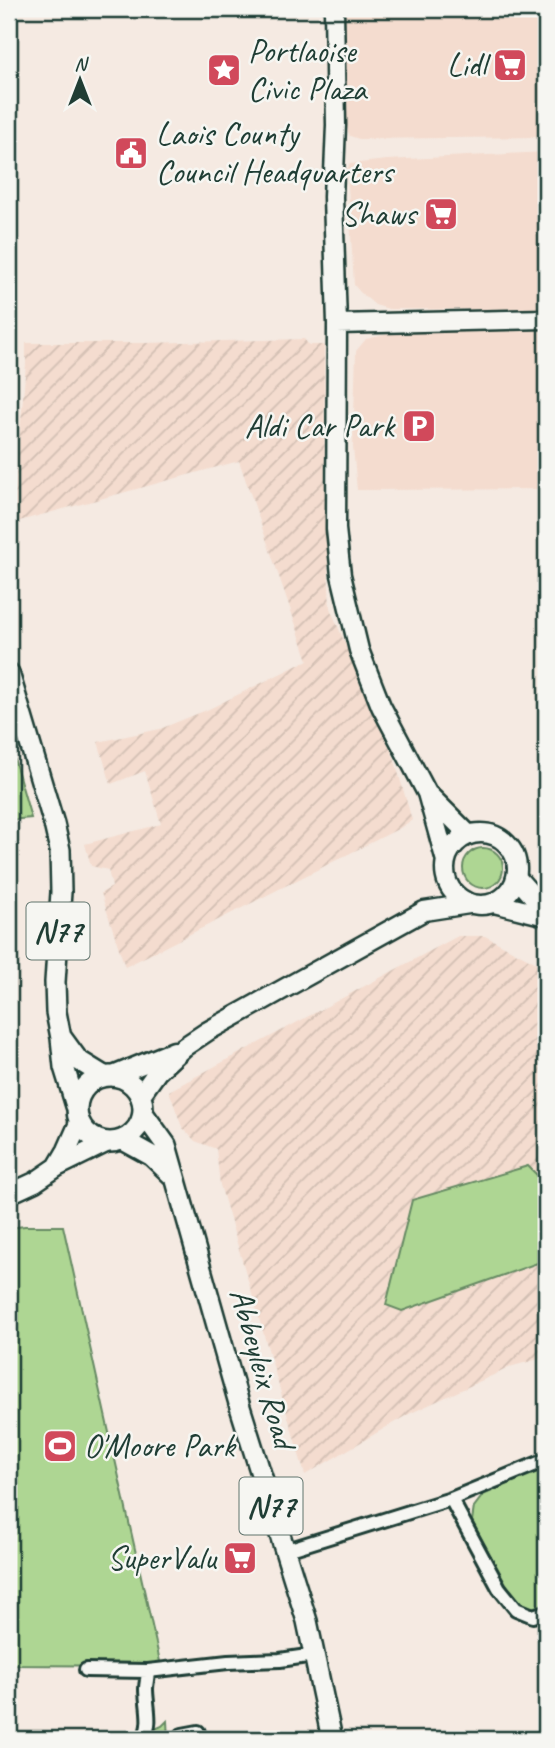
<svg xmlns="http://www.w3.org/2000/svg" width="555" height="1748" font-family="Caveat,sans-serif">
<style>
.built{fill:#f4dccf}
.industrial{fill:url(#industrial-furrows)}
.grass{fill:#aed693;stroke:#668a64;stroke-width:2}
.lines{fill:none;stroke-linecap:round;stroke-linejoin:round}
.street-casing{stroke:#1f3d34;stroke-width:18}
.secondary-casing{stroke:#1f3d34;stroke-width:23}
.primary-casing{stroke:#1f3d34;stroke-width:24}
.street{stroke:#f6f6f2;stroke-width:12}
.secondary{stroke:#f6f6f2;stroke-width:18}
.primary{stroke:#f6f6f2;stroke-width:19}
.labels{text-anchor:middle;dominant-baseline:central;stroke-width:5;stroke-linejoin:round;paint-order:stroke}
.shield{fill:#f6f6f2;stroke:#60746d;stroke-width:2}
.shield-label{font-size:32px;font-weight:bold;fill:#1f3d34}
.poi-label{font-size:33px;fill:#1f3d34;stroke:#f6f6f2;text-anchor:end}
.street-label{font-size:33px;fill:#1f3d34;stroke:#f6f6f2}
</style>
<defs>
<pattern id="industrial-furrows" width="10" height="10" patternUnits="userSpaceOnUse" patternTransform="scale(1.75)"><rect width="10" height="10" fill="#f4dccf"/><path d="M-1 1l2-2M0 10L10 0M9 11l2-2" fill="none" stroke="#d1beb2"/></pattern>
</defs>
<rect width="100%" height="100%" fill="#f5eae2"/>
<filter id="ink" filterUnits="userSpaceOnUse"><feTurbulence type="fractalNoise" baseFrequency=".0143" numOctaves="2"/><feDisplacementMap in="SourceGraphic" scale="14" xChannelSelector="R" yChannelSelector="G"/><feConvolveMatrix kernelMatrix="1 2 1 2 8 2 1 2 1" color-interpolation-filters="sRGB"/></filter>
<g filter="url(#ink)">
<path class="built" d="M344,9h202v128l-187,2 -9,-3 -5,-13z
M546,152v158l-157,-1 -14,-4 -15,-13 -6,-7 -7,-116 3,-5 37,-4z
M546,330v159l-189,1 -4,-43 3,-96 10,-12 33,-7z"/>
<path class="industrial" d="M304,339l5,6h15l1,157 5,106 64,150 18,62 -12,8 -275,139 -24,-74 11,-6 -4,-17 -17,-4 -6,-22 76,-20 -16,-53 -34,13 -13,-42 62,-13 49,-20 99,-49 -69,-199 -227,62 14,-159v-21h119z
M458,936h27l61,32v389l-33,9 -106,49 -102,60 -85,-290 -4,-36 -21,-8 -13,-14 -13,-36z"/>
<path class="grass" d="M9,741l22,77 -22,2z
M463 868a20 20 0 1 1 40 0a20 20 0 1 1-40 0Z
M528,1166l18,18v76l-144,51 -16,-6 26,-105z
M25,1226h38l98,440 -152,-1v-437z
M546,1467v137l-16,4 -12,-5 -6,-8 -40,-74 2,-14 9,-12z
M167,1721l1,18h-15l2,-10 7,-3z"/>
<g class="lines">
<g class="street-casing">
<path id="street" d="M451,1499l48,89 17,21 17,7 13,-4
M284,1551l167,-52 95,-39
M86,1670l62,1 80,-9 52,-2 34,-5
M182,1735l16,-3
M143,1739c10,-14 3,-34 3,-50 0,-6 2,-12 2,-18"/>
</g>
<g class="secondary-casing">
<path id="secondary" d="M334,9l2,116 -3,72 4,127 -1,205 5,46 18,75 22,56 46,87 19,68
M337,324l209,-5
M429,795l40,40
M445 869a36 36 0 1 1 72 0a36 36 0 1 1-72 0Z
M517,878l29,33
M494,903l52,13
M113,1076l61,-25
M140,1096l17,-24 27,-25 24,-16 216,-120 45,-7
M57,1167l10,-17 12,-27
M9,1194l26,-12 22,-15 49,-24"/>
</g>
<g class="primary-casing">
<path id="primary" d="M9,673l45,151 6,26 1,42 -6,90 1,30 5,26 3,29 12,39
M62,1038l16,22 26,16
M77 1109a33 33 0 1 1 66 0a33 33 0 1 1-66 0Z
M143,1113l23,32 74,262 67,214 25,118
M123,1140l29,16 21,20"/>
</g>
<use href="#street" class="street"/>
<use href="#secondary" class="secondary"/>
<use href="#primary" class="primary"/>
</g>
</g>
<defs>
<g id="supermarket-square" transform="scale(1.75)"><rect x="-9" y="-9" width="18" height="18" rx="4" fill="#d1495b" stroke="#f6f6f2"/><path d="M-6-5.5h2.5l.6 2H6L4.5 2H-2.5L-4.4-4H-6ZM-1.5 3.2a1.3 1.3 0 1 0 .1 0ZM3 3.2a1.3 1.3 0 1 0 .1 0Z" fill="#fff"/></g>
<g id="sight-square" transform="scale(1.75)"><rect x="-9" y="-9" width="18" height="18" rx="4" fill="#d1495b" stroke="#f6f6f2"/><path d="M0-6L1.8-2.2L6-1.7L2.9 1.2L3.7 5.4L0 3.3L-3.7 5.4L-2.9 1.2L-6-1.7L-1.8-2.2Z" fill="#fff"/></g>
<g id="civic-square" transform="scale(1.75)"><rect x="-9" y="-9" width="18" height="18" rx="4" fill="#d1495b" stroke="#f6f6f2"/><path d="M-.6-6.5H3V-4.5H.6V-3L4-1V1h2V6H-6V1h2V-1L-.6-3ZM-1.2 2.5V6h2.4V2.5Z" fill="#fff"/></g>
<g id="parking-square" transform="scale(1.75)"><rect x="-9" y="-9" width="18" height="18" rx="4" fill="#d1495b" stroke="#f6f6f2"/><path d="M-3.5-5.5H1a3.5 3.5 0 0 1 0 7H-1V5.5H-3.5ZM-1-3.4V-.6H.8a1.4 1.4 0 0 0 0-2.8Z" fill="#fff"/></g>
<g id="stadium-square" transform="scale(1.75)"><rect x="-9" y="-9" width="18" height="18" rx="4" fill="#d1495b" stroke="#f6f6f2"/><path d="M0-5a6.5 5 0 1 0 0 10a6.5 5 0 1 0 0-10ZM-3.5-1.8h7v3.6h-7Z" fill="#fff"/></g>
</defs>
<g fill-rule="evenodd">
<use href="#supermarket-square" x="510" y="65"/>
<use href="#sight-square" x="224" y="70"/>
<use href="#civic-square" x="131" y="153"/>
<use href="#supermarket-square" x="441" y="214"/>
<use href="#parking-square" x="419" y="426"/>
<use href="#stadium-square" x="60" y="1446"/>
<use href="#supermarket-square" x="240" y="1558"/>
</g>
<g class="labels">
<g class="shield">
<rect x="26.5" y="902.5" width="63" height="57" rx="5"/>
<rect x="239.5" y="1477.5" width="63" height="57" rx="5"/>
</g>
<g class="shield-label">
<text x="58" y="931">N77</text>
<text x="271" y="1506">N77</text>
</g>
<g class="poi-label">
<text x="248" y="51" text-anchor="start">Portlaoise<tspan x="248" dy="38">Civic Plaza</tspan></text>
<text x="486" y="65">Lidl</text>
<text x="156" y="134" text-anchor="start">Laois County<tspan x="156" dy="38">Council Headquarters</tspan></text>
<text x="416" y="214">Shaws</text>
<text x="394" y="426">Aldi Car Park</text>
<text x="84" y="1446" text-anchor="start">O'Moore Park</text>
<text x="216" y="1558">SuperValu</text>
</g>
<g class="street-label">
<text transform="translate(263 1368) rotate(74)">Abbeyleix Road</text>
</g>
</g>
<rect width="555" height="1748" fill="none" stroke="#f6f6f2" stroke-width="35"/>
<rect x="18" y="18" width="520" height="1713" fill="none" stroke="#1f3d34" stroke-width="2.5" filter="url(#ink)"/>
<g transform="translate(80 80)" stroke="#f6f6f2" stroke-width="5" paint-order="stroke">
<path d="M0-5L12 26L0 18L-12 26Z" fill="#1f3d34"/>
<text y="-10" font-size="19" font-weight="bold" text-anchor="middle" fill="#1f3d34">N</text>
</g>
</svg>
